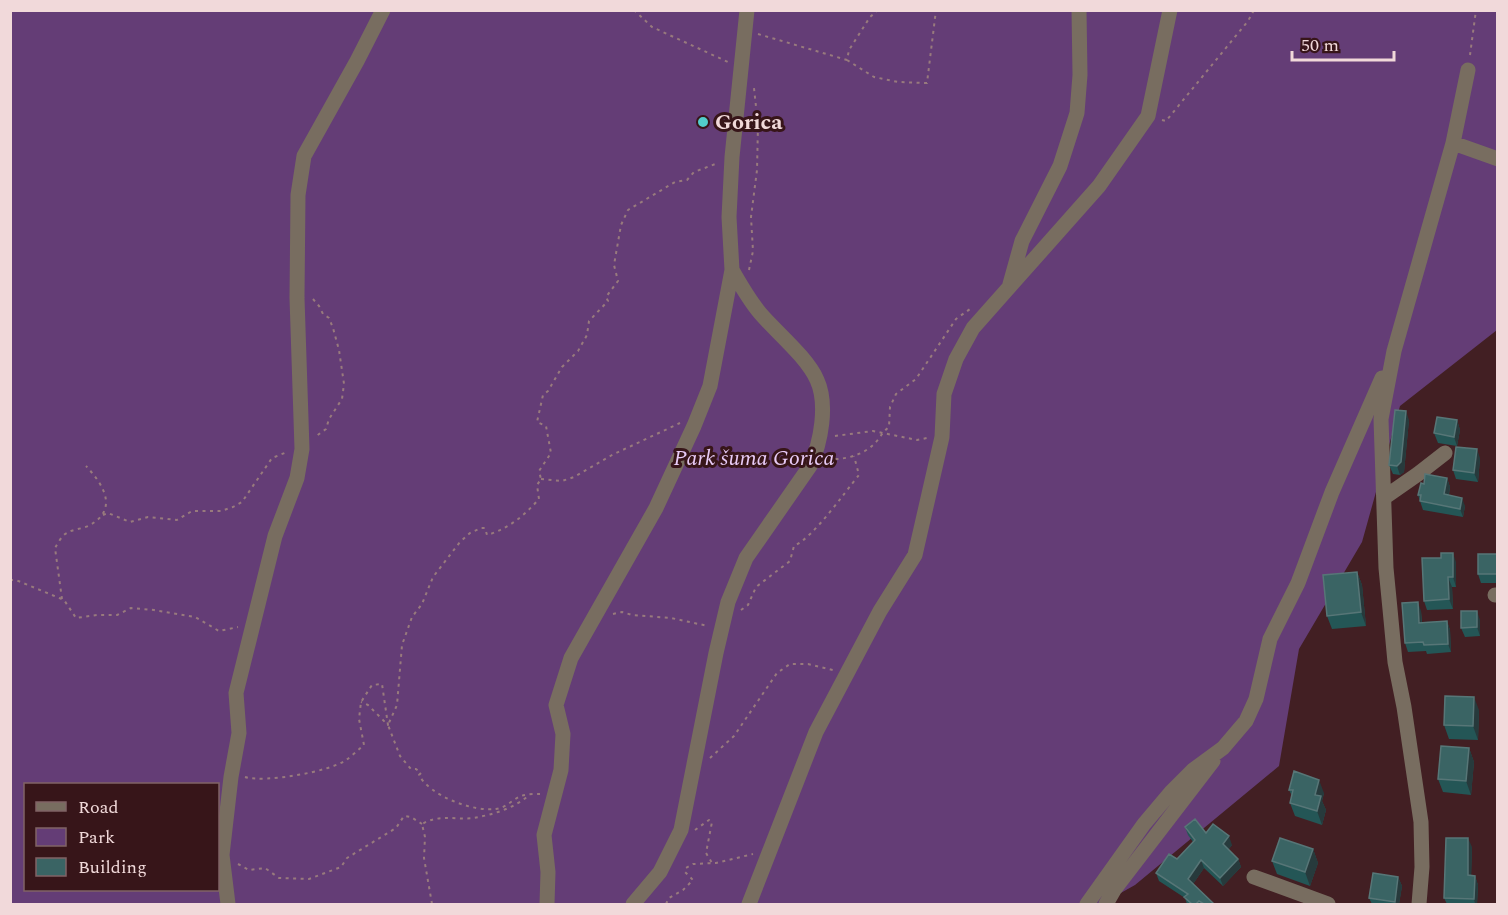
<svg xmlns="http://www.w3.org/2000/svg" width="1508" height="915" font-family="Spectral,serif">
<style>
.green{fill:#643d76;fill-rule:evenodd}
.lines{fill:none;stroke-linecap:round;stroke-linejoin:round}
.path{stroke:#987a7d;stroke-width:2;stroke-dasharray:3 4.5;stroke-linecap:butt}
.minor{stroke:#786d60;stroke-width:15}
.wall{fill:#245656}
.shaded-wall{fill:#273a3c}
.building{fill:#3a6464;stroke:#577677;stroke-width:1.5}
.poi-dot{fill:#52cdcc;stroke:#371519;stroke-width:2}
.labels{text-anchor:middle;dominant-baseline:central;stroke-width:6;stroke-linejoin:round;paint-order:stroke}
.poi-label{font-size:22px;font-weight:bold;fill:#f1d9da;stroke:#371519;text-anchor:start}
.park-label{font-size:22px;font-style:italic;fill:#e8cbf7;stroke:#371519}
</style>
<rect width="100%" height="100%" fill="#421f23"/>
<path class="green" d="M10,11h1487v319l-97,76 -38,136 -63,107 -20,117 -144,119 -34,19h-1090zM26,784h192v106h-192z"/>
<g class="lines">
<path class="path" d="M634,10l18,17 76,35
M758,34l89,26 2,-10 21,-33 8,-7
M1470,55l6,-45
M847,60l27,17 24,5 29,1 9,-73
M1162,120l4,1 82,-100 6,-11
M749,270l4,-19 -2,-34 6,-47 1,-45 -4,-37
M313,299l6,7 4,8 6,4 4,10 6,22 5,34 -2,15 -13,20 -3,10 -11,8
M835,436l38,-5 44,9 10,-2
M828,459c15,1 33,-3 45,-14 6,-5 9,-13 16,-18l1,-20 6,-13 20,-15 40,-60 14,-10
M541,479l21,2 12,-4 38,-22 68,-32
M103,515l5,-2 22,9 18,-5 29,3 15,-9h29l12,-4 9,-5 30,-44 15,-6
M10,580h6l48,20 12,18 21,-3h20l14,-7 23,2 41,7 24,14 19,-4
M62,599l-7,-51c3,-5 7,-13 12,-15 6,-4 16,-4 23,-8 29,-16 13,-41 -4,-59
M741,610l7,-5 8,-18 34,-26 4,-15c20,-9 50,-53 65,-71l-5,-19
M613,614l9,-2 10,3 39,3 37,8
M710,758l24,-22 43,-63 13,-9h18l25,6
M245,777c19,6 84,-5 101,-17 6,-4 12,-10 18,-15l-5,-26 2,-17 11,-17 10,-1 6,41 -20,-20 -7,-3
M540,794c-6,0 -13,0 -19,2 -8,3 -15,12 -25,13 -23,3 -66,-13 -77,-34l2,-2 -5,-4h-5l-11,-13 -12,-31 9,-20 5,-60 10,-28 10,-13 11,-27 27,-35 10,-9 11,-5h4l2,7c21,-6 37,-19 52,-36l-2,-14 4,-6 -2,-8 12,-18 -5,-27 -9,-4 6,-27 5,-4 14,-24 16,-16 9,-16 2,-14 19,-20 -2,-4 12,-16 -4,-16 7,-40 7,-15 47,-28 12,-2 7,-8 24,-9
M695,830l14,-10 3,2 -6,31 6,10
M238,864l11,6 16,-2 14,10 30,1 32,-12 6,-9 49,-30 8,-12 7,1 11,7
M432,904l-8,-46 1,-21 -3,-13c17,-10 33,-4 51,-6 19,-3 42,-10 56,-23
M666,904l3,-6 14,-8 10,-10 -8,-8 1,-4 7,-4 23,-1 37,-9"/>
<path class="minor" d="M1453,143l45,16
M1010,284l12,-43 38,-75 17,-53 3,-38 -1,-65
M1385,497l33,-23 27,-21
M1495,595h3
M1254,877l74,27
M228,904l-6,-49 9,-78 8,-44 -3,-40 39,-157 22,-58 5,-29 -5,-151 1,-103 6,-39 53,-95 26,-51
M547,904l1,-32 -4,-37 17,-65 2,-36 -7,-29 15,-47 85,-150 38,-82 16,-40 22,-116 -3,-53 3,-60 15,-147
M633,904l27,-32 21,-42 35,-177 12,-51 18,-44 64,-92c11,-23 18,-62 7,-86 -10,-23 -41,-48 -57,-67 -11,-13 -20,-29 -28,-43
M749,904l67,-172 64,-121 35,-56 27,-118 2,-43 12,-35 17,-31 126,-142 49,-70 22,-106
M1087,904l57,-80 27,-32 22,-22 30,-22 23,-27 10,-22 14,-60 28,-56 34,-91 50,-114
M1106,904l8,-14 99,-129
M1419,904l3,-37 -1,-45 -17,-115 -9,-45 -5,-53 -4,-41 -5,-149 13,-68 59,-208 15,-73"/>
</g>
<path class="wall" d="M1409,420l-5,52 -4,3 -7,-1 -4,-9z
M1457,420l3,10 -3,16 -19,-3 -4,-10z
M1480,458l-2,24 -22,-3 -3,-9z
M1447,478l3,9 -1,8 16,11 -2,11 -40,-7 -5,-15 6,-11z
M1497,554v29h-16l-3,-9z
M1456,562v25h-4l1,22 -26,1 -3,-9z
M1357,572l5,13 4,41 -34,3 -5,-13z
M1421,611l1,11 25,-1 3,9 1,22 -24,2 -1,-3 -18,1 -3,-9z
M1480,620v16l-15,1 -4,-9z
M1479,710l-1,30 -29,-1 -5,-14z
M1469,748l5,14 -3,33 -28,-3 -5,-13z
M1289,790l35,3 -2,8 4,9 -4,15 -27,-9 -5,-13 2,-7z
M1185,827l21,6 26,12 -4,5 10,9 3,8 -18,19 -19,-18 -11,16 21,20h-27l-2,-6 -26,-17 -3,-8 21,-14 16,-17 -5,-7z
M1472,847l-1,28 4,1 3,9 -1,19h-30l-3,-6z
M1313,849l5,14 -8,23 -33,-12 -5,-13z
M1398,877l4,9 -3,18h-27l-3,-6z"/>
<path class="shaded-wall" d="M1406,411l3,9 -5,52 -4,3 -3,-9z
M1457,420l3,10 -3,16 -3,-9z
M1477,449l3,9 -2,24 -4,-9z
M1447,478l3,9 -3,15 -3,-8z
M1462,498l3,8 -2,11 -3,-8z
M1453,553l3,9v25l-3,-10z
M1357,572l5,13 4,41 -5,-14z
M1448,577l4,10 1,22 -4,-10z
M1418,602l3,9 1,20 -3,-8z
M1477,611l3,9v16l-3,-9z
M1447,621l3,9 1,22 -3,-8z
M1474,697l5,13 -1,30 -5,-14z
M1469,748l5,14 -3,33 -5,-14z
M1319,780l5,13 -2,8 4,9 -4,15 -5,-14 -2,-16z
M1229,836l3,9 -6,8 -3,-9z
M1468,838l4,9 -1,37 -3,-9z
M1313,849l5,14 -8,23 -5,-14z
M1238,859l3,8 -18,19 -3,-8z
M1201,860l3,8 -13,19 -3,-8z
M1475,876l3,9 -1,19h-2l-1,-5z
M1398,877l4,9 -3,18h-3l-1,-2z"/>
<path class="building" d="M1395,410l11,1 -5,51 -4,4 -8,-1z
M1437,417l20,3 -3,17 -20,-4z
M1456,447l21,2 -3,24 -21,-3z
M1425,474l22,4 -3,16 18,4 -2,11 -40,-8 1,-6h-3l3,-12 3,1z
M1441,553h12v24h-5l1,22 -25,2 -2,-43h19z
M1478,554h19v20h-19z
M1357,572l4,40 -34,4 -4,-41z
M1418,602l1,21 28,-2 1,23 -24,1 -1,-3 -18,1 -3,-40z
M1461,611h16v16l-16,1z
M1445,696l29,1 -1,29 -29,-1z
M1441,746l28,2 -3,33 -28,-2z
M1294,771l25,9 -4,15 6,1 -4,15 -27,-8 3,-13h-4z
M1195,819l11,14 7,-9 16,12 -6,8 15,15 -18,19 -19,-18 -13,19 26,25h-10l-5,-3 -3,3h-4l-8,-7 4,-3 -32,-21 13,-19 8,5 18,-19 -10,-13z
M1280,838l33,11 -8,23 -33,-11z
M1446,838h22v37l7,1 -1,23 -30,-1z
M1373,873l25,4 -3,25 -26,-4z"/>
<circle class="poi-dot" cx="703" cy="122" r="6"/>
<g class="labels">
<g class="poi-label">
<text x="715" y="122">Gorica</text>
</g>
<g class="park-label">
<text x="754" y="458">Park šuma Gorica</text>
</g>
</g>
<rect width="1508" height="915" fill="none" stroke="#f1d9da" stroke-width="24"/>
<rect x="24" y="783" width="195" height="108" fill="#371519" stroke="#816366" stroke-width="1.5"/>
<rect x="36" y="802" width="30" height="9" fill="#786d60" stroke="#816366" stroke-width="1.5"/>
<text x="78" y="813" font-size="18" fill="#f1d9da">Road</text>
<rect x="36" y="828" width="30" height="18" fill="#643d76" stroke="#816366" stroke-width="1.5"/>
<text x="78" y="843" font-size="18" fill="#f1d9da">Park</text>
<rect x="36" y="858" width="30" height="18" fill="#3a6464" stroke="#816366" stroke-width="1.5"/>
<text x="78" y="873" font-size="18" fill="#f1d9da">Building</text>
<path d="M1292 51v9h102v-9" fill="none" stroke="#f1d9da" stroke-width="3"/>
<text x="1301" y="51" font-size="18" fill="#f1d9da" stroke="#371519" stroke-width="4.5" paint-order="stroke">50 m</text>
</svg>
